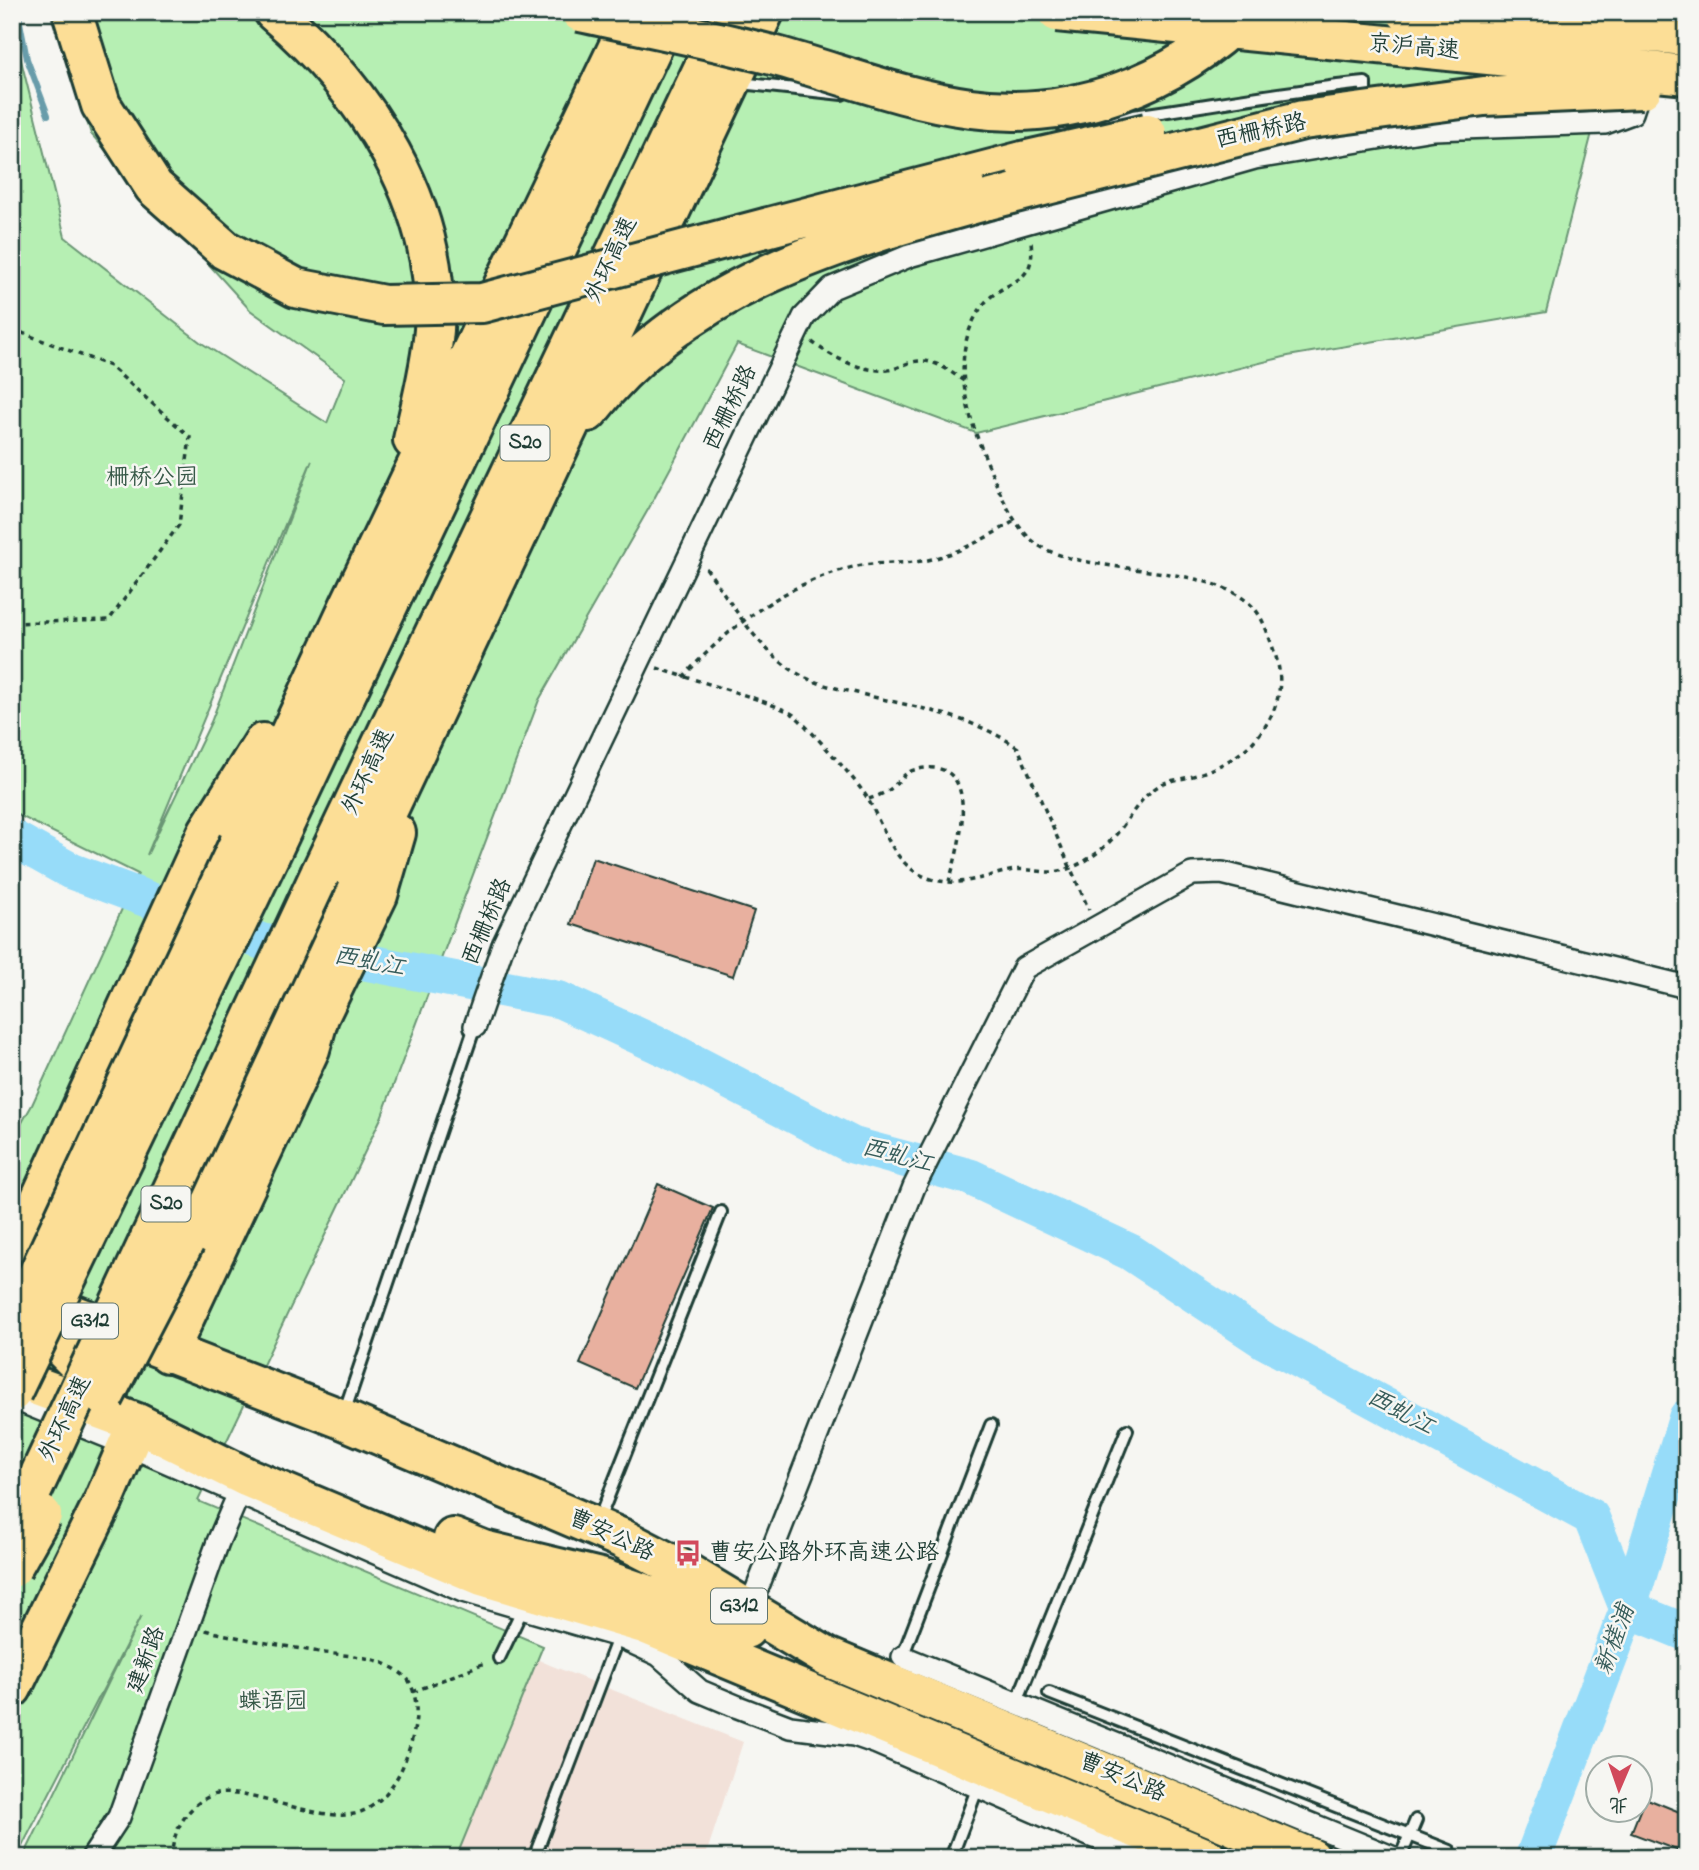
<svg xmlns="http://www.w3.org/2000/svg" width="1699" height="1870" font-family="'Indie Flower','LXGW WenKai TC',sans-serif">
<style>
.built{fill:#f2e1d9}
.green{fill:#b6efb3;stroke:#6a9674;stroke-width:2;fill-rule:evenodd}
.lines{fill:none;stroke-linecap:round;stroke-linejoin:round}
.stream{stroke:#679caa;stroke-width:6}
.river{stroke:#97dcf9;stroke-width:37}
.building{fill:#e8b09f;stroke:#1f3d34;stroke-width:2}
.lane-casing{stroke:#1f3d34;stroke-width:16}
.street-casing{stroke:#1f3d34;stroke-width:26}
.highway-casing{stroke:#1f3d34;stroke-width:44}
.path{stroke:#1f3d34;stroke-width:3.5;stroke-dasharray:5 5;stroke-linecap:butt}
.lane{stroke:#f6f6f2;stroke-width:10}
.street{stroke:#f6f6f2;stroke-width:21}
.highway{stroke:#fcde96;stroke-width:38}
.highway-bridge-casing{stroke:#1f3d34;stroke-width:44;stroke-linecap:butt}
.highway-bridge{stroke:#fcde96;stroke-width:38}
.labels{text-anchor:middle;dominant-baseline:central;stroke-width:5;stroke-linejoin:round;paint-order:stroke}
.shield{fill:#f6f6f2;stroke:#60746d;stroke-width:2}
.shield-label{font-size:21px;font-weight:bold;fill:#1f3d34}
.street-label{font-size:23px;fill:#1f3d34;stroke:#f6f6f2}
.park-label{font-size:23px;fill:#365847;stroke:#f6f6f2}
.poi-label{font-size:23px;fill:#1f3d34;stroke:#f6f6f2;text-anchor:start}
.water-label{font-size:24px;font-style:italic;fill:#375d5b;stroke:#f6f6f2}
</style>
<rect width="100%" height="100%" fill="#f6f6f2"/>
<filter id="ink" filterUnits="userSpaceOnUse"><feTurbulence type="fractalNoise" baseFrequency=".0143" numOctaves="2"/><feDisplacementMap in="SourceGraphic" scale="14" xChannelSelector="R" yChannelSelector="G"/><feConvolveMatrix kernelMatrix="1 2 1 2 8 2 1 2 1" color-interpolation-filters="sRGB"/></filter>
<g filter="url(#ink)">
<path class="built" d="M236,1525l314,140 193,77 -38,116h-442z"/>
<path class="green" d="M52,12h1571l-77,300 -258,44 -312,77 -239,-89 -88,164 -110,192 -158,418 -183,383 345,145 -87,212h-433l118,-242 -125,242h-4v-718l20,-35 106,-231 -126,-62v-788l53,213 135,105 127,81 18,-45 -95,-68 -159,-176zM312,460l-101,262 -64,133z"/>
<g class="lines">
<path class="stream" d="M18,12l9,47 21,56"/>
<path class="river" d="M12,838l59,33 192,71 297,58 111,51 181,94 118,32 160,75 135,89 326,176 37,92 59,24
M1533,1858l95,-249 59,-192"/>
</g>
<path class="building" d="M593,858l161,53 -21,65 -162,-52z
M658,1184l55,24 -78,180 -55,-24z
M1645,1798l42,17v39l-56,-21z"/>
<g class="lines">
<g class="lane-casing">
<path id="lane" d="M740,83l102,11
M1061,125c102,-10 202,-32 304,-42v21
M344,1413l131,-387
M598,1522l123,-310
M499,1658l25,-52
M901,1660l90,-235
M1049,1693l401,158
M1016,1704l111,-274
M534,1858l85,-223
M951,1858l28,-74
M1400,1858l16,-38"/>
</g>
<g class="street-casing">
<path id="street" d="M475,1026l28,-81 301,-628 28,-29 77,-32 346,-98 178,-29 172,-6 27,-10 10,-30
M12,1398l116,47 335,146 155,45 41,19 41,36 38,16 52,20 64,8 23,8 265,115
M748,1612l166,-425 110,-219 168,-94 30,-1 465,114
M903,1657l491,201
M92,1858l27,-41 99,-275 25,-58"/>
</g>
<g class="highway-casing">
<path id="highway" d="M274,12c92,78 167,192 160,318 -3,37 -13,74 -21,110
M769,227l254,-66
M588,412c98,-128 253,-171 400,-212
M239,843l111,-239 285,-592
M270,855l399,-843
M320,874l410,-862
M185,1241l579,-1229
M12,1261l196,-430 55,-88
M21,1294l321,125 279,119 58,30 148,89 484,201
M20,1306l88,88
M168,1353l142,-304 9,-32 59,-122 18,-62
M12,1377l125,46 109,54 236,99 162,48 563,234
M453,1538l30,12 117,28 146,51
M12,1688l92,-188 33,-77"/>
</g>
<path class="path" d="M12,329l98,37 80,71 -11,88 -70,95 -97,3
M812,342c21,16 49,30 76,28 8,-1 14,-5 21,-7 23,-7 37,6 55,18
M706,568c25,34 50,79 86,102 19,13 43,18 65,23 55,14 115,22 161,55l71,162
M657,668c26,9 123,35 138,48 15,13 64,67 73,83 17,31 27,72 67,81 28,7 52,-5 79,-10 12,-2 24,2 36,2 23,0 49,-18 63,-34 16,-17 27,-43 49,-54 8,-4 19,-5 28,-7 25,-8 52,-20 68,-41 19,-23 28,-52 17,-82 -5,-14 -11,-35 -21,-46 -41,-45 -154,-32 -209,-59 -33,-16 -48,-65 -62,-97 -19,-46 -33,-103 0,-147 21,-27 54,-18 48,-63
M683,677c47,-51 101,-93 170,-110 23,-6 50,-2 75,-7 32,-7 60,-23 88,-40
M869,799c6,-2 14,-5 20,-9 9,-6 14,-17 25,-20 71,-18 46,76 35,111
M413,1692l74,-30
M172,1858c-1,-26 16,-54 41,-63 28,-10 105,27 141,19 26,-6 44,-33 52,-56 9,-25 16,-53 3,-77 -4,-7 -23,-18 -31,-20 -17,-5 -35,-6 -53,-8 -40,-7 -80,-13 -120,-23"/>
<use href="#lane" class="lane"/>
<use href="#street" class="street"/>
<use href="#highway" class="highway"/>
<g class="highway-bridge-casing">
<path id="highway-bridge" d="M72,12l29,93 53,82 71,63 71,38 88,17 98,-2 287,-76
M580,12c66,14 131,27 196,44 65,18 128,43 195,52 100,14 204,-24 275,-96
M1057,12l630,63
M1406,12l281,24
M1023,161l124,-28
M988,200l315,-80 181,-24 158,-7
M12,1330l227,-487
M12,1392l258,-537
M104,1397l81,-156
M12,1534l308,-660
M12,1568l30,-53"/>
</g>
<use href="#highway-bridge" class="highway-bridge"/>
</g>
</g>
<defs>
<g id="bus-bare" transform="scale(2.1)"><path d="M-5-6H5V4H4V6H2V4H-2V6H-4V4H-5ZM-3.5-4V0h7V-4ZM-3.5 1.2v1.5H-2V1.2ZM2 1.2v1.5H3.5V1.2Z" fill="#d1495b" stroke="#f6f6f2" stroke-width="2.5" paint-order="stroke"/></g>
</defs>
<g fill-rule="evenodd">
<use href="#bus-bare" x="688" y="1553"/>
</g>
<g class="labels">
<g class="shield">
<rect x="500.5" y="425.5" width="49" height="35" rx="5"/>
<rect x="141.5" y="1186.5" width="49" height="35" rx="5"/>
<rect x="62" y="1303.5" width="56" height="35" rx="5"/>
<rect x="711" y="1588.5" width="56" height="35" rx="5"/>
</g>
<g class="shield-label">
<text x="525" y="443">S20</text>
<text x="166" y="1204">S20</text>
<text x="90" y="1321">G312</text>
<text x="739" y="1606">G312</text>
</g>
<g class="street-label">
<text transform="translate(1414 48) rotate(5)">京沪高速</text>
<text transform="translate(1261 132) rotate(-12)">西栅桥路</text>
<text transform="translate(612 260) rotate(-65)">外环高速</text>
<text transform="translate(731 408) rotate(-64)">西栅桥路</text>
<text transform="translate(369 772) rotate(-65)">外环高速</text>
<text transform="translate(488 922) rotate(-67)">西栅桥路</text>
<text transform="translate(66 1419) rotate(-65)">外环高速</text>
<text transform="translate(611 1536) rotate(25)">曹安公路</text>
<text transform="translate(147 1660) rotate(-70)">建新路</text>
<text transform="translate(1122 1778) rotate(23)">曹安公路</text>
</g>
<g class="park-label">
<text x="152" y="478">栅桥公园</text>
<text x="273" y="1702">蝶语园</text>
</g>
<g class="poi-label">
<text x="709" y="1553">曹安公路外环高速公路</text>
</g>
<g class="water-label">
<text transform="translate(369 963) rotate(11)">西虬江</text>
<text transform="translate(897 1157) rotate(15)">西虬江</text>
<text transform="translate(1400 1413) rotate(28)">西虬江</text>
<text transform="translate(1616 1640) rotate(-70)">新槎浦</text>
</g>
</g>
<rect width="1699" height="1870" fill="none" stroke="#f6f6f2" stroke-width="42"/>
<rect x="21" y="21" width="1657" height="1828" fill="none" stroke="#1f3d34" stroke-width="2.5" filter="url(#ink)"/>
<g transform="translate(1619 1789) rotate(182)"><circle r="33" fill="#f6f6f2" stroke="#a0aca6" stroke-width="2"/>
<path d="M0-5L12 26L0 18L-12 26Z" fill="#d1495b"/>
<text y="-10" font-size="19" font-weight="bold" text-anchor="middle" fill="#1f3d34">北</text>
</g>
</svg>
